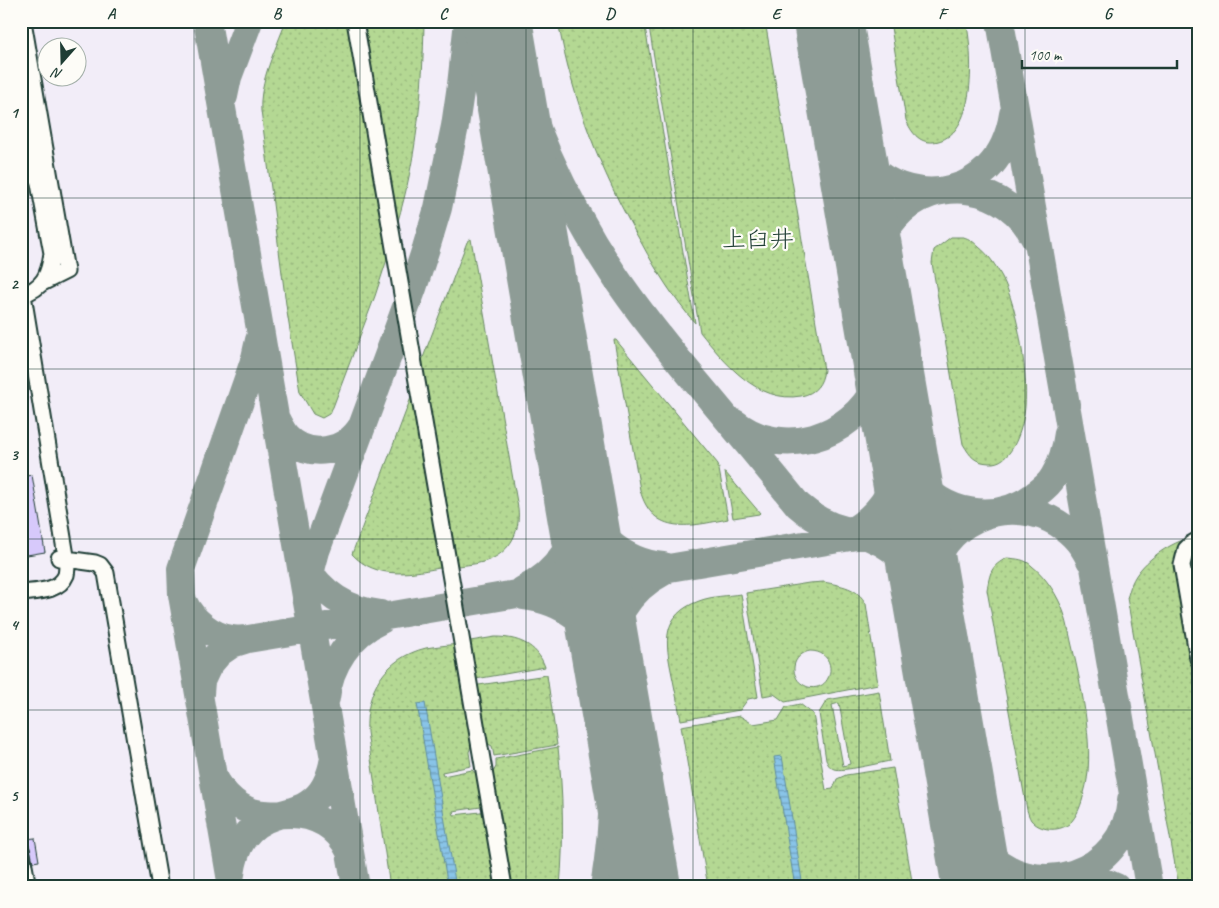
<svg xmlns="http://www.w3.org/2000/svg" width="1219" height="908" font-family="Caveat,'Klee One',sans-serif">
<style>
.built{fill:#f2edf8;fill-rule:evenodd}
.green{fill:url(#green-dots);stroke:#6a8a64;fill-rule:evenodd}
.water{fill:url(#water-rules);stroke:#5f8ea0}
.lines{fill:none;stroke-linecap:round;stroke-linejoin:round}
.taxiway{stroke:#8e9c96;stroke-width:28}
.runway{stroke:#8e9c96;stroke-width:70}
.building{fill:#d7c9fb;stroke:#1f3d34}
.minor-casing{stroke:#1f3d34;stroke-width:19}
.minor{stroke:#fdfcf7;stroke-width:15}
.grid{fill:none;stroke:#1f3d34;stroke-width:1;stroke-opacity:0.55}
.labels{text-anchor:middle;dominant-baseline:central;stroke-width:4.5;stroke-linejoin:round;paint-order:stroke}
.quarter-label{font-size:24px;fill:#1f3d34;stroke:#fdfcf7}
.neatline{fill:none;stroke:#1f3d34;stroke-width:2}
.grid-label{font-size:16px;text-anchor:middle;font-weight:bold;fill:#1f3d34}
</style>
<defs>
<pattern id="green-dots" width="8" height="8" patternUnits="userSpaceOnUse" patternTransform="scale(1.25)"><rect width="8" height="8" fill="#b4d893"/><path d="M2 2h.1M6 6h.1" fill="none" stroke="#9aba7f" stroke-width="1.8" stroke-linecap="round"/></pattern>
<pattern id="water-rules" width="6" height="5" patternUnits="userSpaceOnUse" patternTransform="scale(1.25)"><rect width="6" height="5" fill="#89c4e8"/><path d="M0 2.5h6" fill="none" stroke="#6fa0bd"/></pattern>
</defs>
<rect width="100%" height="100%" fill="#fdfcf7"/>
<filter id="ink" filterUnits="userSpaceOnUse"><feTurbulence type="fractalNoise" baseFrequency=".02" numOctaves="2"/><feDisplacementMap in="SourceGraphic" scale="10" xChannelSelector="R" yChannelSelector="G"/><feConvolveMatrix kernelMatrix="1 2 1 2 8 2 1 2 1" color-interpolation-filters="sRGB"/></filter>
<g filter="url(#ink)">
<path class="built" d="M21,21h1177v866h-1177zM48,48h30v30h-30z"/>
<path class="green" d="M286,21h67l39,223 -17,52 -42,111 -4,7 -7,4 -9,-4 -13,-22 -13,-80 -26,-201c-2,-30 15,-62 25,-90z
M357,21h67c-1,69 -7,137 -27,203z
M558,21h86l51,302c-21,-24 -38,-51 -53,-79 -40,-69 -70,-144 -84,-223z
M648,21h117l59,349c-2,14 -8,23 -23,26 -43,8 -77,-34 -101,-64z
M890,21h76c7,31 12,117 -33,121 -15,1 -22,-11 -27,-22z
M951,237c4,0 8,0 12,0 6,1 12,6 16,10 10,8 17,19 23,30 16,30 28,104 22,138 -3,17 -13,50 -35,48 -15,-1 -18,-6 -26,-19l-31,-181 2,-13z
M471,239l47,269c3,26 -10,47 -35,54 -10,3 -21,3 -32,5l-33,-196 49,-129z
M614,340h2l102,124 10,55c-37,7 -75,18 -88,-29z
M415,387l30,180c-32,6 -68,14 -93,-13z
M725,472l35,41 -1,1 -26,4z
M1183,540l-9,28 24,139v180h-19l-52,-289c2,-5 3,-11 5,-15 8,-19 32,-36 51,-43z
M1007,558c10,1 18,1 25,8 14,11 26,30 32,47 4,12 6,25 9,37 9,40 23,104 11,143 -2,10 -7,24 -15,31 -11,8 -29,7 -38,-4 -2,-3 -3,-7 -4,-10l-40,-220c3,-18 4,-24 20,-32z
M824,582c18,4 33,5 42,22l12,80 -93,18 -11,-8 -11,2 -17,-103 63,-10zM810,651c30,0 24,42 -2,36 -5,-2 -10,-5 -12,-10 -6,-12 2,-24 14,-26z
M741,594l17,103 -10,2 -8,11 -59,10c-3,-15 -6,-30 -9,-45 -7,-33 -11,-60 27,-74 13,-5 28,-5 42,-7z
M495,637c22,0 42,7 50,30l-75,13 -6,-38z
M460,644l12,99 -3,9 2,14 -29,6 1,4 29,-6 11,9 5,27 -35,5 1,4 35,-4 13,76h-112l-23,-155c-2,-41 18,-74 59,-84 11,-2 23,-3 34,-4z
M547,675l10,70 -63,11 -2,-10 -11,-6 -9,-54z
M879,691l11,70c-11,2 -47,11 -56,8 -5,-2 -6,-5 -8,-9l-7,-47 8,-13zM839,703l11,61 -7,2 -11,-61z
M800,704l13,10 13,76 7,-1 4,-10 9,-4 47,-7 20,119h-205l-27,-161 59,-10 13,8 25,-4 8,-13z
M558,747c5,47 6,93 2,140h-53l-18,-108 7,-12v-8z"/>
<path class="water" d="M425,703l31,184h-8l-31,-183z
M782,756l21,131h-8l-21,-130z"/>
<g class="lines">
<path class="taxiway" d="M207,21l149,866
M500,21c25,89 61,174 112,251 29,44 63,85 97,125 30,36 60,72 89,108 17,15 37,25 60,27
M1000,21l149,866
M224,96l4,-19 21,-56
M846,126c3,10 6,20 12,28 29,42 92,51 129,15 15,-15 23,-35 26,-55
M874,285c-1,-15 0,-30 6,-45 3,-8 9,-15 15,-22 40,-46 114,-34 140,21
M276,419c3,6 6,12 10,17 22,24 60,17 76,-10
M735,423c47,37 116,15 141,-37 6,-15 6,-31 7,-46
M901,445c4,10 6,22 13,31 29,39 82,49 121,19 7,-5 15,-11 19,-19 8,-13 12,-27 14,-43
M579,495c11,39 44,67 84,71
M858,533c35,10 55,31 70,64
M847,534c35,-19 53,-48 54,-88
M304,564c17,29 43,46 76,50
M309,585l3,-19 4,-15 97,-263 13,-40 12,-40 17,-82 6,-41 7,-64
M523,590c40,-20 57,-53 56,-96
M524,596c42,5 69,28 84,67
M184,603c8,17 28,34 48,36 5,1 11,0 16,0l151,-25 598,-102
M930,609c-1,-11 -2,-20 0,-31 11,-55 70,-82 120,-59 18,9 32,23 40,41
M608,663c0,-40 20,-73 55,-91
M200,694l1,-13 7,-15 11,-13 13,-9 16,-5
M326,698c3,-33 24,-64 55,-78
M213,775c9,20 28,37 50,39 9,1 18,0 27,0 26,0 48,13 59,36
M965,816c2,5 3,10 5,14 3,7 8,14 13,19 50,56 142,26 148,-49
M231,874c4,-28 15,-49 44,-58 11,-4 23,-5 33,-12 15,-9 23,-28 26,-46
M1067,877c18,-1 33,2 49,10
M232,887l-50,-292 -1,-26 69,-196 5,-15 4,-18
M604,887c12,-70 11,-141 6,-212"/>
<path class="runway" d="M497,21l149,866
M828,21l149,866"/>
</g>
<path class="building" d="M32,475l13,77 -24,4v-79z
M35,838l4,23 -6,1 -3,-14 -2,-4 -4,-3 2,-2z"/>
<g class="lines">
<g class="minor-casing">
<path id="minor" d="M23,21l43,250 -24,12
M355,21l149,866
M21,87l31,166c-3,22 -8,35 -31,42
M1198,540l-7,4 -5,5 -4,16 16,94
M59,558l36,5 5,2 6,8 54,314
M21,593c16,-2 38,-1 45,-18 1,-4 1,-9 1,-13l-44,-267
M21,850l7,37"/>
</g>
<use href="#minor" class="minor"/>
</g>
</g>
<path class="grid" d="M194,21v866M360,21v866M526,21v866M693,21v866M859,21v866M1025,21v866M21,198h1177M21,369h1177M21,539h1177M21,710h1177"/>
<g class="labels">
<g class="quarter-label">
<text x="758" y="239">上臼井</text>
</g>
</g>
<rect width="1219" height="908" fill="none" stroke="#fdfcf7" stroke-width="55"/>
<g transform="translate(62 62) rotate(200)"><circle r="24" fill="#fdfcf7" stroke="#a4b0a9"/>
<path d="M0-4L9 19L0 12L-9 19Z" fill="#1f3d34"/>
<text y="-8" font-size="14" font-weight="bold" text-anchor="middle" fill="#1f3d34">N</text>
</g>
<path d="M1022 60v8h155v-8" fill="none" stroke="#1f3d34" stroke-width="2.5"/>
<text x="1029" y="60" font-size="15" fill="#1f3d34" stroke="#fdfcf7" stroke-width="4" paint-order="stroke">100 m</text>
<rect x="28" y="28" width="1164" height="852" class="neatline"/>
<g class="grid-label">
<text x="111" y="19">A</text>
<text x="277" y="19">B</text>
<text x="443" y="19">C</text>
<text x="610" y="19">D</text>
<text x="776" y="19">E</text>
<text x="942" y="19">F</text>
<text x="1108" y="19">G</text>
<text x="14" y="118">1</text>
<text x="14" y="289">2</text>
<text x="14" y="460">3</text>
<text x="14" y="630">4</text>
<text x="14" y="801">5</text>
</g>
</svg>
